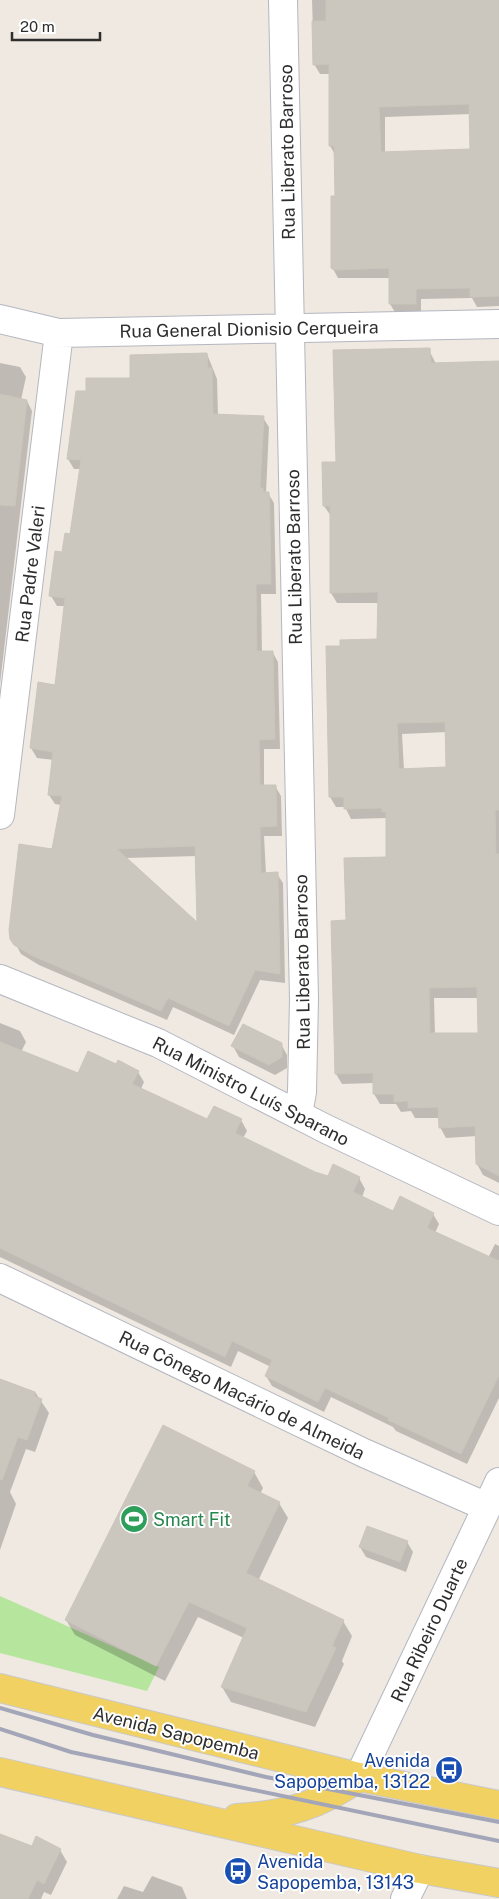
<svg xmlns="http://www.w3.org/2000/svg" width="499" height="1899" font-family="'Public Sans',sans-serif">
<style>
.green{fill:#b6e59e}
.shadow{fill:#0003;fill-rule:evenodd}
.building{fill:#cbc7bf;stroke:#cbc5ba;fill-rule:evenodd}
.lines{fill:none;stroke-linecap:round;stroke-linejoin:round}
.street-casing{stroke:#b4b7c1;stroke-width:30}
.primary-casing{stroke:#c9c9c9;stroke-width:30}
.street{stroke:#fff;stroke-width:28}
.primary{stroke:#f2d163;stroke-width:28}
.rail{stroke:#a3a6b8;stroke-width:4}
.labels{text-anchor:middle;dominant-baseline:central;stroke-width:4;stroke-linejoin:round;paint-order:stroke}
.street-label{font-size:18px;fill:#2e2e2e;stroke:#fff}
.leisure-label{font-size:18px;fill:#27864d;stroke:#fff;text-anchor:start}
.transit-label{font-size:18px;fill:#164399;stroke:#fff;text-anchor:end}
</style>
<rect width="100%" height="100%" fill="#efe9e1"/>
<path class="green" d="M0,1596l159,71 -12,24 -147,-38z"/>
<path class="shadow" d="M312,0h187v306l-22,1 -5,-9 -51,1v15h-25l-6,-10v-26h-52l-6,-11 4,-70v-41l-6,-10v-72h-10l-6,-10zM471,114v37l-86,2v-36z
M429,350l7,14 63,-2v821l-16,-8 -6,-11v-28l-31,2 -6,-11v-9h-25l-4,-7 -10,1 -5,-8h-16l-6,-10v-11l-32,1 -6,-10 11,-152 41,-64 -1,-40 -36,1 -6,-12h-9l-6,-10 12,-150 36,-6 1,-38h-42l-6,-10v-77l-7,-10 13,-43zM447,732l1,37 -44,1 -2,-36zM434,998h44l1,37h-44z
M207,354l10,25 1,37 45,2 6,9 -3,66h2l6,10 2,91h-15l1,59h11l5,9 2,87h-16v37h11l6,10 1,40h-18l2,38h11l6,9 2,100 -25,-3 -26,55 -61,-28 -6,13 -128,-55 -18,-11 -10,-19 42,-85 8,-45 -6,-1 -6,-9 5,-35 -17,-2 -6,-10 8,-64 17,2 9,-80h-8l-6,-10 20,-61 10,-66h-7l-6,-10 9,-67h10l44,-12zM197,856l2,69 -73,-67z
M0,363l20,4 6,10 -5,23 6,1 5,10 -32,273z
M0,1023l20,8 6,11 -5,10 58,22 38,-9 21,7 6,10 -3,7 67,31h33l6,11 -4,7 71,35 14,4 31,1 6,11 -3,8 32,15 39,2 6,10 -4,9 53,25 7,-14 4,2v152l-32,66 -71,-33 -3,-4 -62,-30 -7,15 -52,-26 -6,-10 5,-9 -33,-16 -7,16 -231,-110z
M281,1044l6,11v13l-12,7 -36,-18 -6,-11z
M0,1379l35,13 14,21 -14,39 -9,-3 -16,43 6,12 -16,46z
M254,1472l9,16 -3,6 19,9 9,15 -30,63 85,40 9,15 -10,25 2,3 -29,63 -84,-25 -9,-15 22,-49 -46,-21 -33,64 -90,-46 -9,-15z
M407,1542l6,10 -7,20 -40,-15 -6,-10z
M0,1835l32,12 28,3 7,12 -16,33 -7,-3 -3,7h-41z
M152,1876l30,11 5,12h-70l7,-13 19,6z"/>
<path class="building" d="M326,0h173v296l-29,1v-9l-54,1v15h-27v-36l-55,2 -3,-2v-72h4l-1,-50h-5v-82l-16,1 -1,-44h14zM469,104l1,45 -89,3 -2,-45z
M430,348l1,15 68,-2v449h-4l1,44h3v322l-23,-12 -1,-38 -36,2 -1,-21 -30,1v-7l-14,1v-8h-21v-21l-38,1 -4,-153 15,-1 -2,-62 42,-1v-45h-4v-4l-38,1v-12h-15l-3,-151h14v-6l37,-1 1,-47 -48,1v-87h-7l-1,-44h14l-3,-112zM445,722l1,45 -47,2 -2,-46zM477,987l1,46h-48l-1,-45z
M207,353l1,15h4l1,46 51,2 -4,72h3v4h6l1,24 1,68h-15l1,67h16l2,88 -16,1 1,45h16l1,41 -17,1 1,46 17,-1 2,102 -25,-4 -26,56 -61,-28 -7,13 -128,-55 -19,-11 -4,-6 -1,-9 10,-86 33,5 10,-53 -14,-1 5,-43 -23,-4 8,-66 17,3 10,-87 -16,-2 6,-45 7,1 3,-19 5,1 11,-74 -14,-1 9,-68h10v-13h44v-23zM195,846l2,76 -80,-73z
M0,394l27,6 -12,106 -15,-1z
M243,1024l39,19v14l-13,8 -38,-19z
M0,1042l78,31 10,-22 28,13 2,-4 21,11 -7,13 75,35 7,-13 28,13 -7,14 80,39 13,4 5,-12 27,13 -7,15 40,19 7,-15 34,17 -7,15 72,33v114l-38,79 -73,-34 1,-2 -64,-30 -7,14 -53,-26 7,-16 -40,-19 -7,16 -225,-109z
M0,1379l35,13 -1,4 8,3 -15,41 -9,-3 -16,43 -2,-1z
M163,1425l92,46 -8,15 33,16 -34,71 98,47 -12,26 4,2 -30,64 -85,-25 26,-59 -58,-26 -33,64 -91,-46z
M367,1526l41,15 -8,21 -41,-15z
M0,1834l32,12 4,-10 25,13 -17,35 -7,-4 -9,19h-28z"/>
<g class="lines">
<g class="street-casing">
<path id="street" d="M283,0l21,999 -2,93 -4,22
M0,319l59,14 440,-9
M0,815l59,-482
M0,979l158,64 168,86 173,82
M0,1278l364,175 123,54
M359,1777l140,-295
M405,1899l15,-30"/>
</g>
<g class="primary-casing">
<path id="primary" d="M0,1688l359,89 140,28
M0,1772l420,97 79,14
M237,1818c48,-3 83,-12 122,-41"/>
</g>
<use href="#street" class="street"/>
<use href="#primary" class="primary"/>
<path class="rail" d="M0,1708l93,27 173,42 233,45
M0,1729l71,23 428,89"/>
</g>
<defs>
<g id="stadium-disc" transform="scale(1.4375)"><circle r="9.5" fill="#2e9e5b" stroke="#fff"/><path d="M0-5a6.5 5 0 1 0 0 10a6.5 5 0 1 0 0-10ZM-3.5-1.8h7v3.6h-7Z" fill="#fff"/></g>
<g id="bus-disc" transform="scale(1.4375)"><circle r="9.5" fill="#1a4fb4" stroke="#fff"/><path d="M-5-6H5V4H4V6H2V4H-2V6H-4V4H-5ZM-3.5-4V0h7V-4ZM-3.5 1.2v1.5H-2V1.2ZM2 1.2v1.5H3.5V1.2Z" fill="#fff"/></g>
</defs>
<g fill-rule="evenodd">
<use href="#stadium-disc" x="134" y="1519"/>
<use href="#bus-disc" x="449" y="1770"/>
<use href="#bus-disc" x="238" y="1871"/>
</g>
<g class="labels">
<g class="street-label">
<text transform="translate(287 152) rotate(-91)">Rua Liberato Barroso</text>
<text transform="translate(249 329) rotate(-1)">Rua General Dionisio Cerqueira</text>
<text transform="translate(294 557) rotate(-91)">Rua Liberato Barroso</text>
<text transform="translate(30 574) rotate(-83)">Rua Padre Valeri</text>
<text transform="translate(302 962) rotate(-91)">Rua Liberato Barroso</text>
<text transform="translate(251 1091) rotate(27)">Rua Ministro Luís Sparano</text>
<text transform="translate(242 1395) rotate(26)">Rua Cônego Macário de Almeida</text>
<text transform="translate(429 1630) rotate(-65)">Rua Ribeiro Duarte</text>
<text transform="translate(176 1733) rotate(14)">Avenida Sapopemba</text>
</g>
<g class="leisure-label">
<text x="153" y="1519">Smart Fit</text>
</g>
<g class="transit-label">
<text x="430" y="1760">Avenida<tspan x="430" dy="21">Sapopemba, 13122</tspan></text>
<text x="257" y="1861" text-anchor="start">Avenida<tspan x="257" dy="21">Sapopemba, 13143</tspan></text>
</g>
</g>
<path d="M12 32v8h88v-8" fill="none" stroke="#2e2e2e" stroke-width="2.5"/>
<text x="20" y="32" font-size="15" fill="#2e2e2e" stroke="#ffffff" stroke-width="4" paint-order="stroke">20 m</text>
</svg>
